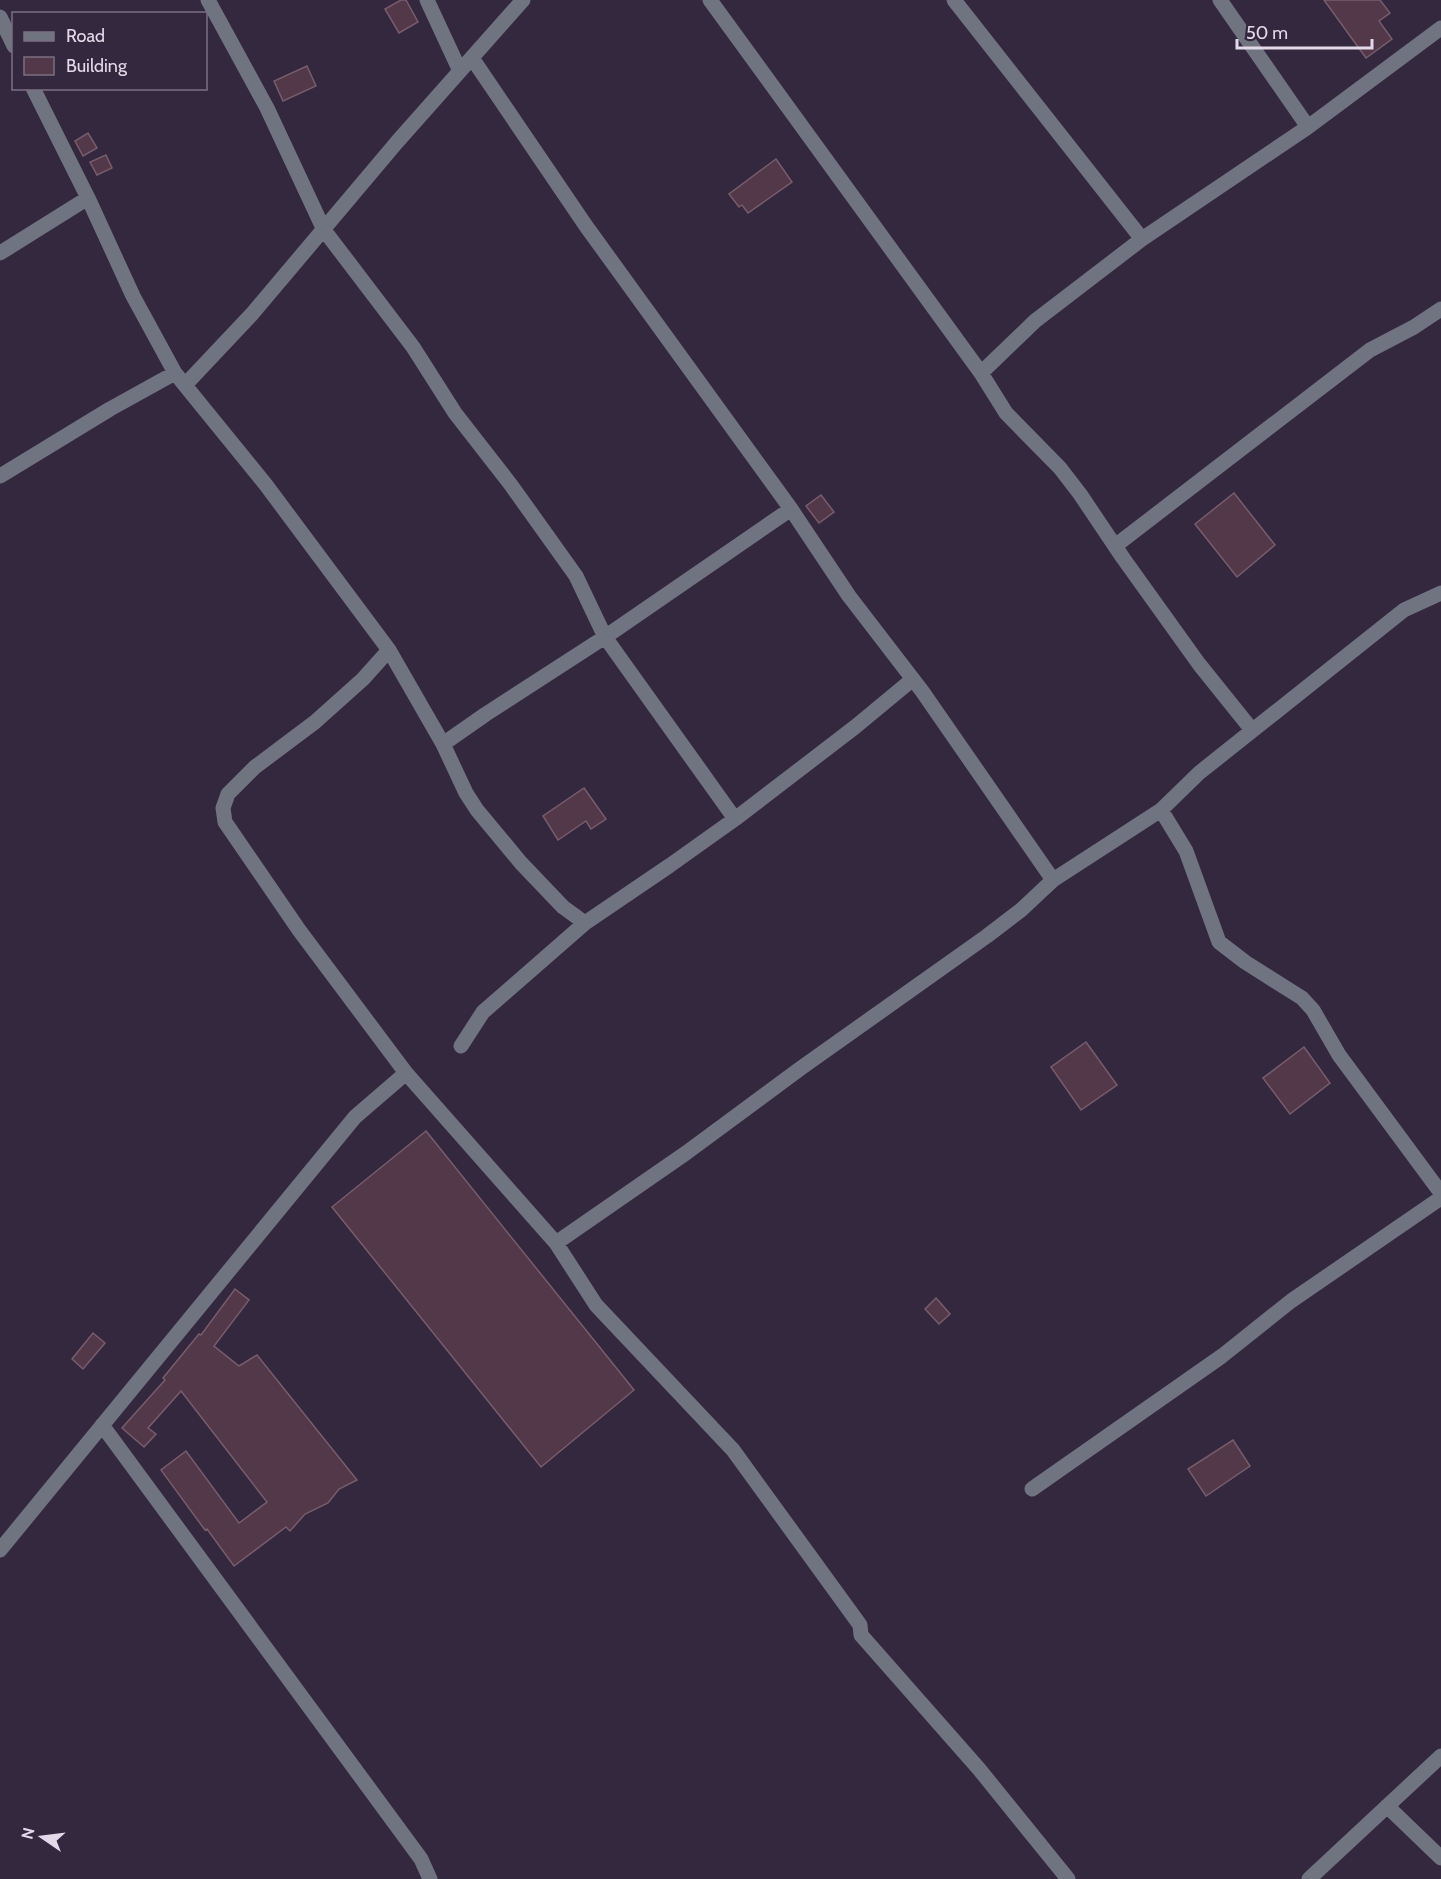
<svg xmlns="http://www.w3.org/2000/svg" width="1441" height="1879" font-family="Cabin,sans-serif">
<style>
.building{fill:#523849;stroke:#785c6d;stroke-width:1.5}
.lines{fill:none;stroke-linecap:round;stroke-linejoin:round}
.minor{stroke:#707380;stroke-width:15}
</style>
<rect width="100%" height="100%" fill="#34283f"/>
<path class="building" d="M401,0h5l12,22 -19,11 -14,-24z
M1324,0h56l10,13 -11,8 13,18 -26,19z
M307,66l9,20 -33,15 -9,-20z
M88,133l9,15 -14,8 -8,-15z
M106,155l6,13 -15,7 -7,-13z
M776,159l16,23 -44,31 -6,-8 -3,2 -10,-13z
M1234,493l41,52 -38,32 -42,-53z
M821,495l13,17 -15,11 -13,-17z
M584,788l22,31 -15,10 -5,-8 -28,19 -15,-24z
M1086,1042l31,43 -36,25 -30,-43z
M1304,1047l26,36 -40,31 -27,-36z
M426,1131l208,259 -93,77 -209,-260z
M235,1289l14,11 -35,46 25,20 18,-11 100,125 -18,9 -11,14 -23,11 -15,17 -4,-4 -52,39 -27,-37 -2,1 -44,-60 25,-19 53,72 28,-21 -86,-111 -33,37 8,6 -12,13 -22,-19 43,-48 -2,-2 36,-44 2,1z
M936,1298l14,16 -11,10 -14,-15z
M93,1333l12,10 -22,26 -11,-10z
M1233,1440l17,26 -44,30 -18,-27z"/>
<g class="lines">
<path class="minor" d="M208,0l59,108 57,122 89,117 42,66 56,72 65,91 29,61 130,182
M427,0l33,71
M710,0l271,373 25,40 54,55 20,26 43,64 76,106 53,66
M954,0l188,239
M1220,0l88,127
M0,17l14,29
M472,58l114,168 205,283 58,87 73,95 131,189
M33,88l55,110 45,98 42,77 91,112 123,165 54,94 23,49 11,17 44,53 42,44 22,16
M0,253l88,-55
M981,373l54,-52 107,-82 166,-112 133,-99
M185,385l67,-71 145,-172 126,-142
M0,476l110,-67 65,-36
M1115,546l255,-196 44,-23 27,-18
M389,650l-26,29 -48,43 -60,45 -27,27 -5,14 2,14 74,108 107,143 150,170 130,-90 115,-85 186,-132 34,-26 32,-30 108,-70 38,-37 205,-163 37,-17
M443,744l43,-30 119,-77 186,-128
M1161,810l25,41 33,91 26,20 57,36 11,12 26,45 102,138
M461,1046l22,-34 102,-89 84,-57 66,-47 120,-92 58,-48
M556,1243l40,62 137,145 127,175 1,10 118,134 89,110
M102,1425l319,434 9,20
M1032,1489l190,-133 69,-55 150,-103
M0,1550l355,-433 51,-44
M1387,1806l54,52
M1309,1879l132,-123"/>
</g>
<rect x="12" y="12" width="195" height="78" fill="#34283f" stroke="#7a6f83" stroke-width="1.5"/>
<rect x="24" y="32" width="30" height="9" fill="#707380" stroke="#7a6f83" stroke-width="1.5"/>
<text x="66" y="42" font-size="18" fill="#e2dae9">Road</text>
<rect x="24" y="57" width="30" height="18" fill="#523849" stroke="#7a6f83" stroke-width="1.5"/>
<text x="66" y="72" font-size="18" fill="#e2dae9">Building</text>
<g transform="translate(42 1837) rotate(284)" stroke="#34283f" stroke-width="4.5" paint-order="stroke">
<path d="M0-4.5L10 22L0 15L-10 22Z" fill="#e2dae9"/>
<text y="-9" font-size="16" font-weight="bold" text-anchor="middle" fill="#e2dae9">N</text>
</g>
<path d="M1237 39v9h135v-9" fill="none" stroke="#e2dae9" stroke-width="3"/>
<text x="1246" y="39" font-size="18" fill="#e2dae9" stroke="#34283f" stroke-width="4.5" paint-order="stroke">50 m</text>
</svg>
